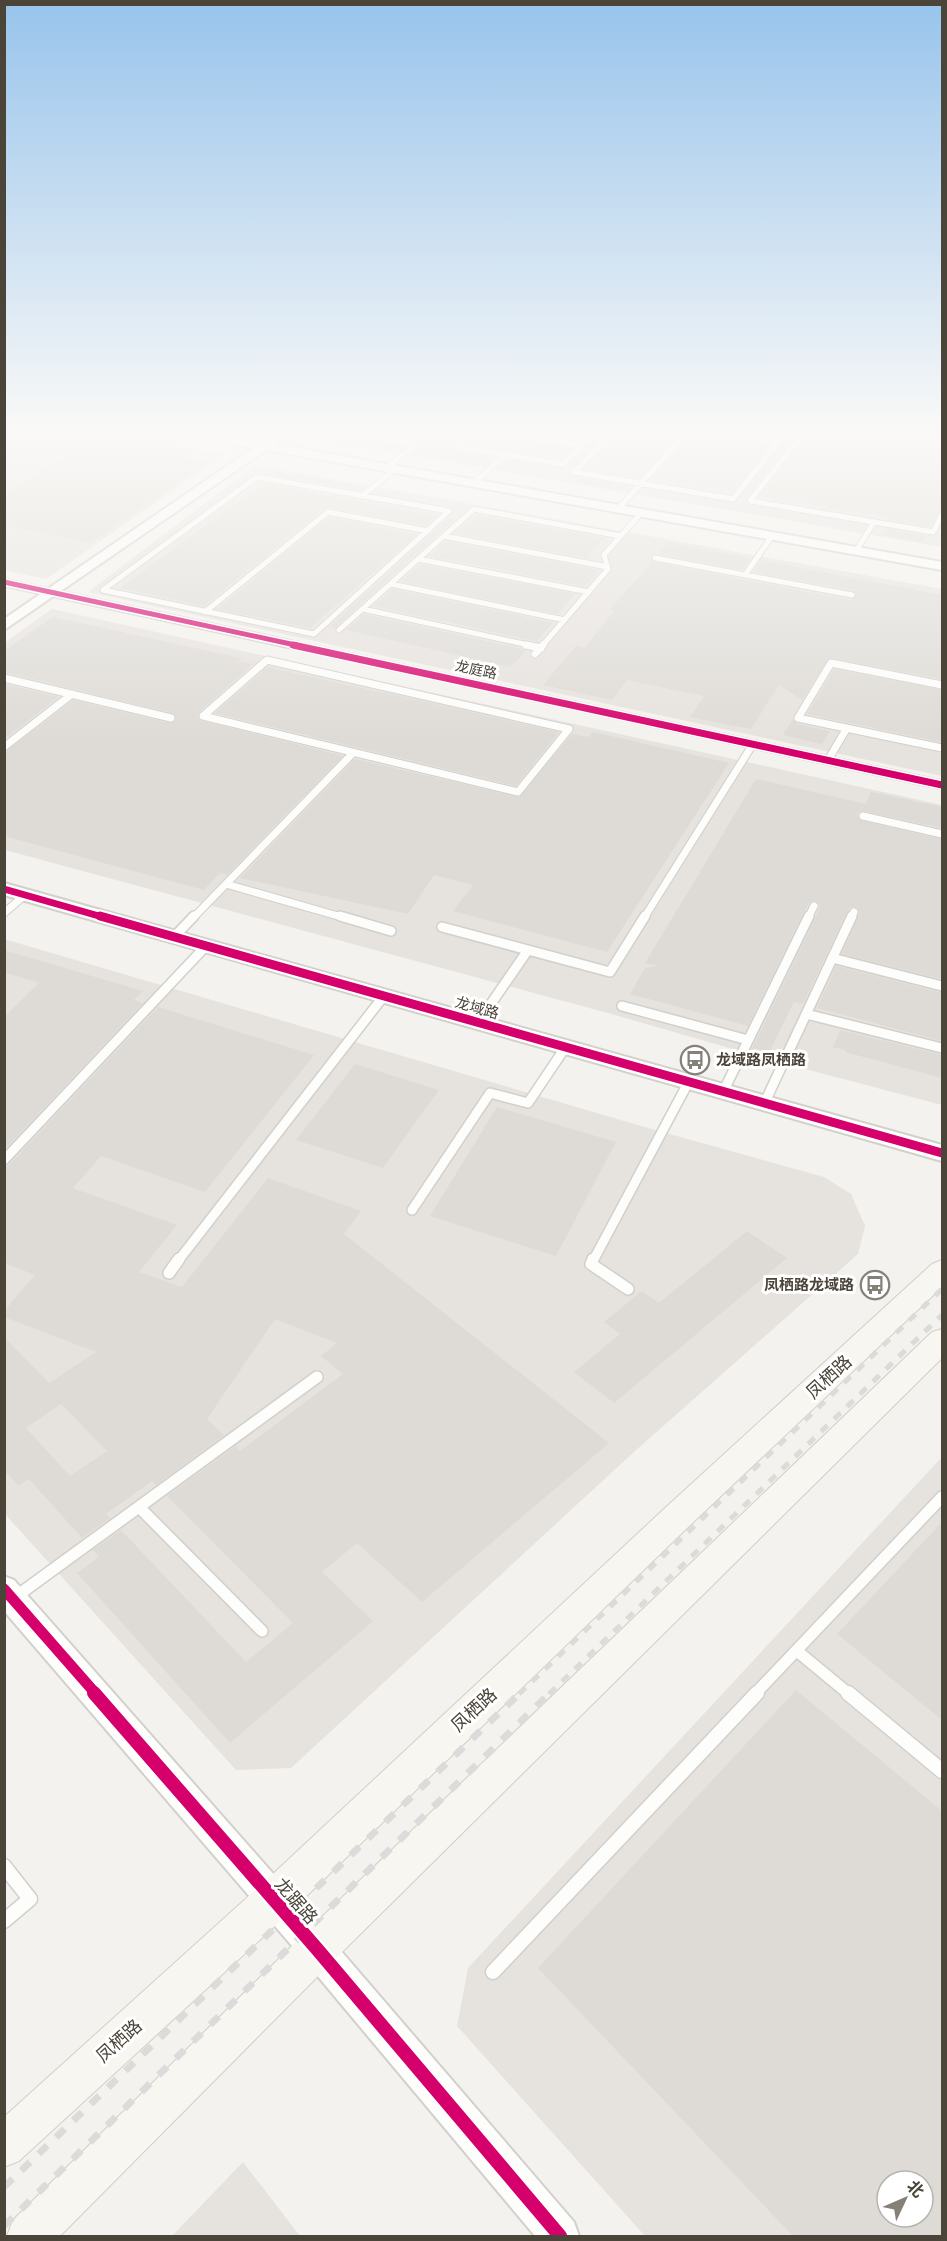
<svg xmlns="http://www.w3.org/2000/svg" width="947" height="2241" font-family="'Varela Round','Noto Sans SC',sans-serif">
<style>
.industrial{fill:#e6e2de;fill-rule:evenodd}
.building{fill:#dedbd6;fill-rule:evenodd}
.lines{fill:none;stroke-linecap:round;stroke-linejoin:round}
.service-far4-casing{stroke:#d2d0cb;stroke-width:7}
.service-far3-casing{stroke:#d2d0cb;stroke-width:9}
.service-far2-casing{stroke:#d2d0cb;stroke-width:12}
.service-far1-casing{stroke:#d2d0cb;stroke-width:14}
.service-casing{stroke:#d2d0cb;stroke-width:17}
.minor-casing{stroke:#d2d0cb;stroke-width:3}
.tertiary-casing{stroke:#d2d0cb;stroke-width:4}
.secondary-casing{stroke:#d3cfc5;stroke-width:2}
.service-far4{stroke:#fdfdfc;stroke-width:5}
.service-far3{stroke:#fdfdfc;stroke-width:7}
.service-far2{stroke:#fdfdfc;stroke-width:9}
.service-far1{stroke:#fdfdfc;stroke-width:11}
.service{stroke:#fdfdfc;stroke-width:14}
.minor{fill:#fdfdfc;fill-rule:evenodd}
.tertiary{fill:#fdfdfc;fill-rule:evenodd}
.secondary{fill:#f7f6f1;fill-rule:evenodd}
.rail-far1{stroke:#dbdbda;stroke-width:5;stroke-dasharray:9 9;stroke-linecap:butt}
.rail{stroke:#dbdbda;stroke-width:7;stroke-dasharray:12 12;stroke-linecap:butt}
.cycleway-far4-casing{stroke:#fff;stroke-width:8}
.cycleway-far3-casing{stroke:#fff;stroke-width:10}
.cycleway-far2-casing{stroke:#fff;stroke-width:13}
.cycleway-far1-casing{stroke:#fff;stroke-width:15}
.cycleway-casing{stroke:#fff;stroke-width:18}
.cycleway-far4{stroke:#d6006c;stroke-width:5}
.cycleway-far3{stroke:#d6006c;stroke-width:7}
.cycleway-far2{stroke:#d6006c;stroke-width:9}
.cycleway-far1{stroke:#d6006c;stroke-width:11}
.cycleway{stroke:#d6006c;stroke-width:14}
.labels{text-anchor:middle;dominant-baseline:central;stroke-width:6;stroke-linejoin:round;paint-order:stroke}
.far-street-label{font-size:14px;fill:#4b4439;stroke:#fff}
.street-label{font-size:15px;fill:#4b4439;stroke:#fff}
.poi-label{font-size:15px;font-weight:bold;fill:#4b4439;stroke:#fff;text-anchor:start}
.near-street-label{font-size:18px;fill:#4b4439;stroke:#fff}
</style>
<rect width="100%" height="100%" fill="#f4f2ee"/>
<path class="industrial" d="M5,430h83l137,24 -179,125 -41,-9z
M304,430h638v117l-635,-109 -7,-5z
M256,465l686,124v187l-854,-184z
M52,609l890,196v300l-171,-45 -163,-47 -603,-163 -1,-207z
M4,939l644,189 176,49 27,17 14,32 -7,28 -223,197 -344,317 -55,2 -231,-256z
M942,1457v779h-297l-188,-210 11,-58zM887,2181h36v36h-36z
M243,2162l57,74h-128z"/>
<path class="building" d="M418,430h49l-16,15 -34,-5z
M480,430l4,5 73,12 -10,9h-5l-75,-13z
M517,430h74l-11,11 -11,-2 1,-4 -4,3z
M621,430h61l-41,46 -5,-1 -2,2 -46,-8 23,-22 -4,-1z
M694,430h9l4,5 63,10 -37,46 -80,-13z
M793,430h7l-51,64 -5,-1z
M811,430h131v76l-12,21 -38,-7 1,-2 -132,-22z
M92,441l116,21 -117,81 -87,-18v-31z
M451,447l4,4 40,6 -10,10 -47,-9z
M507,460l26,4 -10,9 -26,-4z
M280,472l82,14 -4,4 -83,-15z
M580,478l46,8 -4,4 -47,-7z
M264,483l172,33 -10,10 -100,-19 -122,99 -84,-18z
M477,515l127,23 -18,20 -132,-25z
M329,517l88,17 -107,94 -93,-19z
M449,518l6,1 -120,109 -6,-1z
M886,529l40,7 -3,6 -40,-7z
M445,541l134,25 20,4 -14,16 -156,-30z
M668,543l83,15 -8,12 -84,-16z
M761,560l181,35v84l-113,-21 -27,42 -23,-15 -28,44 -61,-12 14,-21 -77,-16 -15,20 -69,-15 33,-39 9,2 29,-37 -5,-1 43,-48 199,38 6,-4 -4,-6 -100,-18z
M420,564l155,30 -17,20 -157,-33z
M392,589l159,33 2,1 -17,18 -163,-35z
M364,614l158,35 4,2 -15,16 -165,-37z
M53,617l188,41 -3,3 15,3 -54,48 -2,5 3,3 143,36 -116,119 -7,-2 -16,17 -200,-54v-83l69,-53 97,23 7,-4 -5,-6 -168,-41v-21z
M267,667l141,31 151,34 -43,54 -301,-73z
M834,669l108,21v52l-135,-28z
M4,684l55,13 -55,42z
M793,719l4,5 33,7 -8,13 -39,-9z
M593,732l136,31 -122,189 -154,-41 20,-26 -39,-10 -26,39 -168,-36 115,-119 164,38 53,-63 17,3z
M756,779l110,25 5,-12 71,15v21l-78,-17 -5,1 -2,3 5,6 80,18v140l-100,-25 17,-40 -1,-6 -7,-1 -5,6 -43,91 -9,-2 -26,53 -17,-4 64,-132 5,-13 -4,-5 -6,1 -7,11 -55,113 -118,-32 15,-26 13,-2 -13,-3z
M4,950l139,41 -9,9 9,3 -139,147v-133l35,-34 -35,-11z
M836,966l106,27v48l-125,-33z
M158,1007l156,48 -109,137 -104,-36 -28,32 104,37 -38,47 43,15 86,-109 93,33 -17,23 265,209 -187,159 -65,-59 -35,29 51,49 -143,122 -153,-170 22,-16 -6,-7 28,-20 125,132 47,-39 -126,-127 69,-50 4,5 103,-77 -22,-18 16,-13 -62,-24 -68,100 17,16 -68,50 -4,-4 -46,33 4,4 -28,20 -53,-59 -10,7 -15,-16v-133l45,46 47,-31 -92,-35v-6l31,-36 -31,-12v-96l5,-2zM61,1404l46,47 -37,25 -44,-48z
M840,1030l102,25v23l-97,-26v-2l-12,-3z
M355,1064l84,26 -56,78 -87,-28z
M497,1107l119,35 -60,114 -126,-40z
M747,1231l40,27 -173,145 -40,-31 46,-38 -16,-12 38,-31 17,12z
M942,1522v198l-105,-86z
M796,1690l146,121v425h-149l-255,-268zM887,2181h36v36h-36z"/>
<g class="lines">
<g class="service-far4-casing">
<path id="service-far4" d="M335,430l80,15 -29,23
M485,430l97,16
M616,430l-42,42 159,27 55,-69
M708,430l71,11
M806,430l-56,71 183,31 9,-17
M456,446l107,18 35,-34
M456,446l19,-16
M257,477l192,34 -135,123 -211,-44z
M473,484l33,-30
M362,496l32,-26
M618,509l71,-79
M444,536l164,31
M856,551l18,-29
M655,558l197,37
M418,559l171,33
M745,575l27,-39
M391,584l174,36
M363,609l170,37
M205,612l123,-100 100,19
M339,630l135,-121 147,27
M542,646l66,-77 -4,-14 37,-42"/>
</g>
<g class="service-far3-casing">
<path id="service-far3" d="M526,645l15,3
M535,654l8,-9
M267,660l302,69 -51,63 -315,-76z
M4,678l167,40
M942,685l-111,-22 -33,55 144,30
M4,747l68,-53
M828,760l19,-32
M863,816l79,18
M226,884l119,34
M4,913l21,-18
M193,918l160,-165
M644,918l109,-174
M808,918l6,-12
M851,918l3,-6"/>
</g>
<g class="service-far2-casing">
<path id="service-far2" d="M340,916l51,15
M442,927l168,45 35,-56
M174,937l20,-21
M832,958l110,28
M622,1006l126,34
M806,1014l136,34
M477,1024l51,-74
M723,1092l86,-176
M764,1104l88,-188
M4,1160l202,-214
M412,1210l78,-117 38,10 37,-55
M178,1261l205,-264
M593,1261l95,-178"/>
</g>
<g class="service-far1-casing">
<path id="service-far1" d="M593,1259l-2,5 37,25
M169,1273l10,-14
M139,1507l123,124
M14,1598l303,-221
M797,1651l52,43
M755,1694l187,-197"/>
</g>
<g class="service-casing">
<path id="service" d="M848,1693l94,78
M4,1866l26,33 -26,22
M493,1972l264,-279"/>
</g>
<g class="minor-casing">
<path id="minor" d="M4,579l938,202v8l-938,-203z"/>
</g>
<g class="tertiary-casing">
<path id="tertiary" d="M165,430h28l68,12 18,-12h14l-19,14 668,118v8l-676,-120 -262,180v-11l249,-171 -82,-14z
M4,883l938,262v16l-938,-266z
M4,1576l10,4 315,357 245,285 5,14h-44l-230,-275 -301,-350z"/>
</g>
<g class="secondary-casing">
<path id="secondary" d="M942,1260v27l-256,242 -398,385 -269,247 -15,6v-50l256,-231 404,-377 268,-245z
M942,1329v29l-611,605 -271,273h-53l6,-16 290,-285 629,-603z"/>
</g>
<use href="#service-far4" class="service-far4"/>
<use href="#service-far3" class="service-far3"/>
<use href="#service-far2" class="service-far2"/>
<use href="#service-far1" class="service-far1"/>
<use href="#service" class="service"/>
<use href="#minor" class="minor"/>
<use href="#tertiary" class="tertiary"/>
<use href="#secondary" class="secondary"/>
<path class="rail-far1" d="M519,1694l423,-405
M549,1694l393,-379"/>
<path class="rail" d="M4,2187l516,-494
M4,2226l546,-533"/>
<g class="cycleway-far4-casing">
<path id="cycleway-far4" d="M4,582l296,64"/>
</g>
<g class="cycleway-far3-casing">
<path id="cycleway-far3" d="M293,645l649,140
M4,889l102,29"/>
</g>
<g class="cycleway-far2-casing">
<path id="cycleway-far2" d="M100,916l842,237"/>
</g>
<g class="cycleway-far1-casing">
<path id="cycleway-far1" d="M4,1589l92,105"/>
</g>
<g class="cycleway-casing">
<path id="cycleway" d="M94,1693l223,256 243,287"/>
</g>
<use href="#cycleway-far4" class="cycleway-far4"/>
<use href="#cycleway-far3" class="cycleway-far3"/>
<use href="#cycleway-far2" class="cycleway-far2"/>
<use href="#cycleway-far1" class="cycleway-far1"/>
<use href="#cycleway" class="cycleway"/>
</g>
<linearGradient id="sky" x2="0" y2="1"><stop stop-color="#98c4ec"/><stop offset="0.58" stop-color="#faf9f7"/><stop offset="1" stop-color="#faf9f7" stop-opacity="0"/></linearGradient>
<rect width="947" height="744" fill="url(#sky)"/>
<defs>
<g id="bus-ring" transform="scale(1.5)"><circle r="9.5" fill="#fff" stroke="#868178" stroke-width="1.5"/><path d="M-5-6H5V4H4V6H2V4H-2V6H-4V4H-5ZM-3.5-4V0h7V-4ZM-3.5 1.2v1.5H-2V1.2ZM2 1.2v1.5H3.5V1.2Z" fill="#868178"/></g>
</defs>
<g fill-rule="evenodd">
<use href="#bus-ring" x="695" y="1060"/>
<use href="#bus-ring" x="875" y="1285"/>
</g>
<g class="labels">
<g class="far-street-label">
<text transform="translate(476 670) rotate(12)">龙庭路</text>
</g>
<g class="street-label">
<text transform="translate(477 1008) rotate(16)">龙域路</text>
</g>
<g class="poi-label">
<text x="716" y="1060">龙域路凤栖路</text>
<text x="854" y="1285" text-anchor="end">凤栖路龙域路</text>
</g>
<g class="near-street-label">
<text transform="translate(829 1377) rotate(-43)">凤栖路</text>
<text transform="translate(474 1710) rotate(-43)">凤栖路</text>
<text transform="translate(296 1901) rotate(49)">龙踞路</text>
<text transform="translate(119 2041) rotate(-42)">凤栖路</text>
</g>
</g>
<rect width="947" height="2241" fill="none" stroke="#4b4439" stroke-width="12"/>
<g transform="translate(905 2199) rotate(46)"><circle r="28" fill="#ffffff" stroke="#b7b4b0" stroke-width="1.5"/>
<path d="M0-4.5L10 22L0 15L-10 22Z" fill="#868178"/>
<text y="-9" font-size="16" font-weight="bold" text-anchor="middle" fill="#4b4439">北</text>
</g>
</svg>
